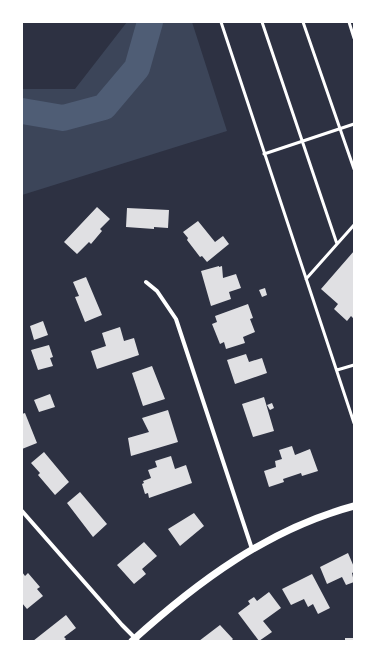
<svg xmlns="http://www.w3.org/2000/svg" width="376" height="663" font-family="Manrope,sans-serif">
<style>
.green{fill:#3c4559}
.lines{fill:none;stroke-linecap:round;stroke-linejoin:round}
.river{stroke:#4f5d75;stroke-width:26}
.building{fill:#e0e0e3}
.service{stroke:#fff;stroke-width:3}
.minor{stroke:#fff;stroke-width:4}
.tertiary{stroke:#fff;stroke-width:7}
</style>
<rect width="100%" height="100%" fill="#2d3142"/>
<path class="green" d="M127,22h65l35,109 -205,64v-106h53z"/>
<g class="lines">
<path class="river" d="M22,111l41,7 41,-11 33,-39 13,-46"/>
</g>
<path class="building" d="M97,207l13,12 -10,10 2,2 -11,13 -2,-2 -12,12 -13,-12z
M127,208l42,2 -1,18 -14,-1v2l-28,-2z
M198,221l17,21 8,-6 6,8 -22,18 -5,-6 -2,1 -13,-17 1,-2 -5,-6z
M354,251v68l-3,-3 -4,5 -13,-12 4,-5 -17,-15z
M219,266v1l3,-1 1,12 13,-4 5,14 -12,4 2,7 -20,7 -10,-35z
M86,277l16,38 -17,7 -10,-25 4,-1 -6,-14z
M265,288l2,7 -5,2 -3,-7z
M248,304l5,14 -3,1 5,13 -12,5 2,6 -19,6 -2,-7 -4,2 -8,-20 5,-2 -2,-6z
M43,321l5,14 -14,5 -4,-14z
M120,327l4,14 10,-3 5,17 -42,14 -6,-18 15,-5 -4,-13z
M49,345l4,12 -3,1 3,8 -15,4 -7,-20z
M246,354l3,8 13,-4 5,15 -32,11 -8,-24z
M152,366l13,33 -22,7 -11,-33z
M50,394l5,13 -16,5 -5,-12z
M264,397l10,34 -21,6 -11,-33z
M272,403l2,5 -4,2 -3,-5z
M168,410l10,32 -47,14 -3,-18 21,-6 -7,-14z
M25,413l12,30 -15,6v-35z
M292,446l3,9 15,-6 8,22 -16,5 -1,-3 -18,6 1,3 -15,5 -5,-16 12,-4 -1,-6 7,-2 -3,-9z
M44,452l25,30 -14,13 -17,-20 2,-2 -9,-10z
M171,456l4,13 11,-4 6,18 -43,15 -1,-5 -3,1 -3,-10 2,-1 -1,-2 8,-3 -3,-8 9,-3 -2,-6z
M80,492l27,32 -14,13 -26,-34z
M194,513l10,13 -24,20 -12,-17z
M144,542l13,14 -15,13 4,5 -12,10 -17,-19z
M348,553l6,14v5l-2,1 2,9 -8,3 -4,-8 -15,7 -7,-17z
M22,572l3,4 3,-3 12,14 -3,2 6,7 -16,13 -5,-6z
M312,574l18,34 -12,6 -5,-10 -5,3 -4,-8 -13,6 -9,-16z
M269,592l12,16 -18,13 9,11 -13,9 -21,-28 12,-9 -2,-3 6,-4 3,4z
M66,615l10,13 -12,9 2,2 -2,2h-31z
M220,625l13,14 -2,2h-32z
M345,638h9v3h-9z"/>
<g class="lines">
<path class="service" d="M221,22l133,401
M262,22l75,222
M303,22l51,147
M349,22l5,16
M264,154l90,-30
M306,279l48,-54
M337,370l17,-5"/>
<path class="minor" d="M146,282l11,9 19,28 76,230
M22,511l100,114 16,16"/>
<path class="tertiary" d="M132,641c65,-59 136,-112 222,-135"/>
</g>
<rect width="376" height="663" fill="none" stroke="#ffffff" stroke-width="46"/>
</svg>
